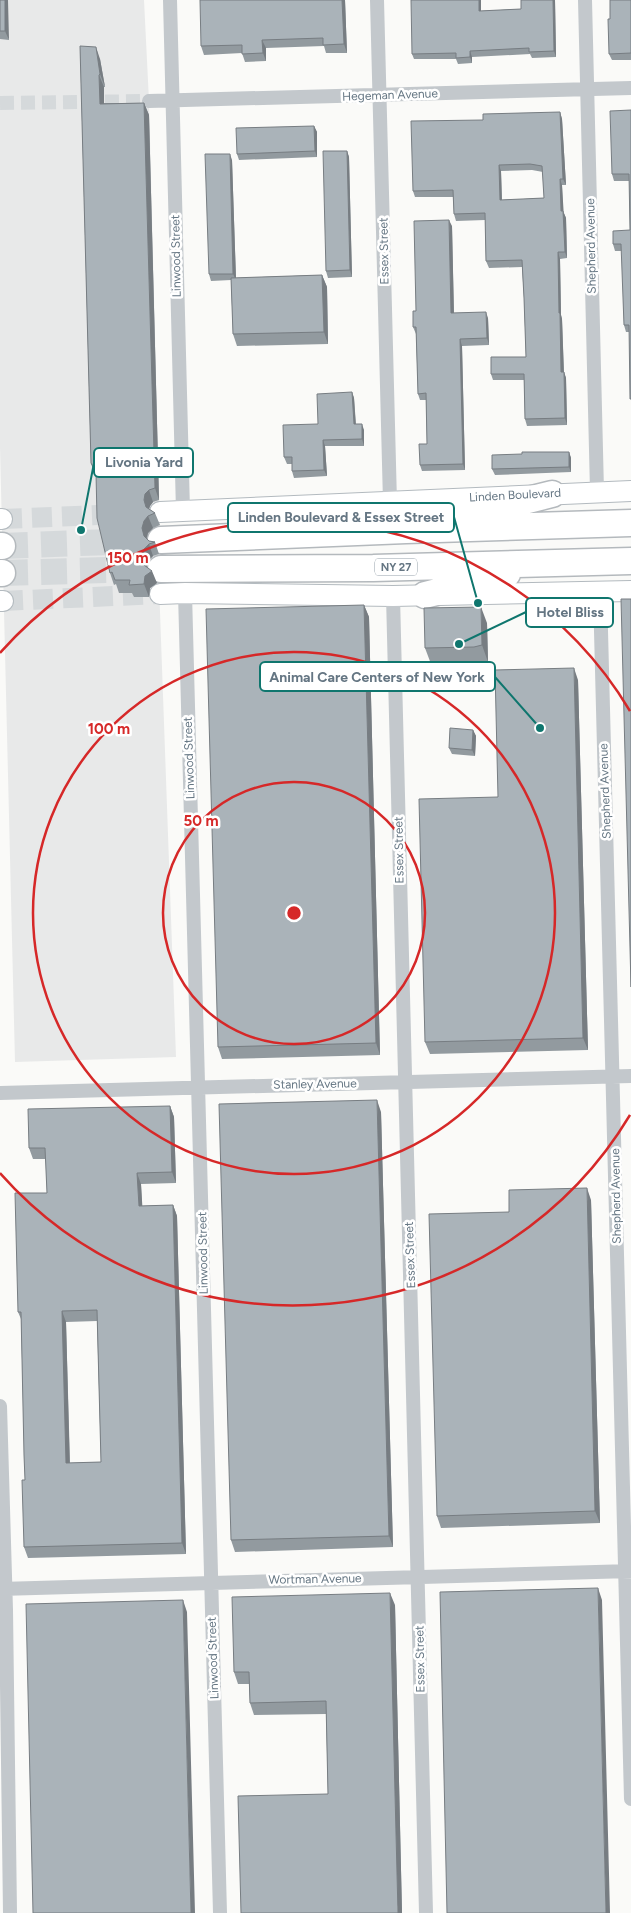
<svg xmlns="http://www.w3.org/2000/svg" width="631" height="1913" font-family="Figtree,sans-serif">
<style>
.built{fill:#e8e9e9}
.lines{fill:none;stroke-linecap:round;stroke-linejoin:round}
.street-tunnel{stroke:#d5d9db;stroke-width:14;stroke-dasharray:14 7;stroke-linecap:butt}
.secondary-tunnel{stroke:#d5d9db;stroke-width:20;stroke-dasharray:20 10;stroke-linecap:butt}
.highway-tunnel{stroke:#d5d9db;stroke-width:26;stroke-dasharray:26 13;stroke-linecap:butt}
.secondary-casing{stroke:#b3babf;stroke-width:22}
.highway-casing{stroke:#b4b9bd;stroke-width:29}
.street{stroke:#c3c8cc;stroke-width:14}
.secondary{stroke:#fff;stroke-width:20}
.highway{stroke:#fff;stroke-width:26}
.wall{fill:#929a9f;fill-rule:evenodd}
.shaded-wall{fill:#777d82}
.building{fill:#aab3b9;stroke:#777d82;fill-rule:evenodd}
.ring{fill:none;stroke:#d62828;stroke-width:2.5}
.labels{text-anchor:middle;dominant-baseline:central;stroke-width:5;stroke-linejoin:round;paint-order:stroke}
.shield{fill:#fff;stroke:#939fa8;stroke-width:1}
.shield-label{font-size:11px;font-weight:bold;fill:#657683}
.street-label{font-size:12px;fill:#657683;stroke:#fff}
.centre{fill:#d62828;stroke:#fff;stroke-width:2.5}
.ring-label{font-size:15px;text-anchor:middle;font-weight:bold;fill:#d62828;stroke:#fff;stroke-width:5;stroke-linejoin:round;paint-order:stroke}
.leader{fill:none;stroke:#0f766e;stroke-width:2}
.callout-dot{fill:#0f766e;stroke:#fff;stroke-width:2}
.callout{fill:#fff;stroke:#0f766e;stroke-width:2}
.callout-label{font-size:14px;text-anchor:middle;font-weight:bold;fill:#657683}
</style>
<rect width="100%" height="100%" fill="#fafaf8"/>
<path class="built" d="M0,0h144l5,101 12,468 -2,15 17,473 -161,5 -15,-615z"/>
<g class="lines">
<path class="street-tunnel" d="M0,103l149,-2"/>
<path class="secondary-tunnel" d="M2,519l121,-5
M3,601l157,-7"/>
<path class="highway-tunnel" d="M2,546l135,-5
M2,573l142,-4"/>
<g class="secondary-casing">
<path id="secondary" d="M160,512l471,-21
M0,519h2
M160,594l25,-1 208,3 238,-5
M0,601h3"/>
</g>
<g class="highway-casing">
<path id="highway" d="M456,518l96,-24
M161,540l245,-10 225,-7
M0,546h2
M161,569l212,-1 258,-7
M0,573h2
M425,595l82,-21"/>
</g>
<path class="street" d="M170,0l13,511
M377,0l13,502
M585,0l12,491
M149,101l482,-13
M600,592l31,1207
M185,593l35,1320
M393,596l33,1317
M0,1093l631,-17
M0,1406l6,204 4,303
M0,1589l631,-18"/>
<use href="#secondary" class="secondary"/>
<use href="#highway" class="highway"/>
</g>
<path class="wall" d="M0,0l9,40 -9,-1z
M345,0l2,53h-21l-2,-7 -58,2v13l-21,1 -3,-9 -38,2 -3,-9z
M521,0h34l1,57 -24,1 -2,-4 -58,3v6l-14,1 -2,-5h-42l-2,-5 69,-43 40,-2z
M631,0v60h-19l-3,-6 1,-35z
M80,46l20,13 5,28h-1v16h40l5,12 10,385 -6,2 -3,4 -1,3 6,4 5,12 -7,3 -5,5 -1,5 2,3 6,1 4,12 -6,2 -5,5 -1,6 10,16 -7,5 -1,9h-15l-2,-4h-13l-3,-9 -2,1 -4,-12 -13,-95 -6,-15z
M631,110v290l-2,-68h-3l-2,-7 -2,-74h-7l-2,-7 17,-14 -1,-49h-15l-2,-7z
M560,112l2,7 4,66h-4l1,26 3,7 1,40 -7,1 1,56 1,4 2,53 2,6 1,47 -40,1 -2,-7 -1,-39h-31l-2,-6 35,-17 -2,-59 -2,-31 -33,1 -3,-7 -1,-41 -29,1 -2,-7 -1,-17h-38l-2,-6 70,-71zM532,170l11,2 1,26 -42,2 -1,-29z
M314,126l3,6v25l-78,3 -2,-6z
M347,151l2,6 3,120 -24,1 -2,-7z
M232,160l4,118 86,-3 5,12 1,57 -91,2 -4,-12 -2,-54 -20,1 -2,-7z
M452,226l2,87 34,5 1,27 -27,1 3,124 -43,1 -2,-6 7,-21 -1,-44h-6l-2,-6 -2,-60 -3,-7 3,-16z
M352,392l2,6 2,26 8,6v16h-39l2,30 -33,2 -2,-7v-7h-5l-3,-7 34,-33z
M569,452l2,6v14l-76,3 -3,-6z
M364,605l5,12 11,438 -158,4 -4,-12z
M487,623l1,39 -8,1 -49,1 -6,-16z
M578,680l10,370 -158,4 -5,-12 73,-245z
M473,730l3,6 -1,20 -23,-2 -3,-6z
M170,1106l4,11 2,66 -35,1 1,22 31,-1 4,11 9,338 -158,4 -4,-11 1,-67 -4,-161 -3,-7 29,-119 -1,-34h-13l-4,-11zM97,1321l4,141 -31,1 -4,-141z
M381,1112l12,435 -158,5 -4,-12z
M591,1200l9,323 -159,5 -4,-12 72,-304z
M395,1605l7,308 -74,-119 -2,-80 -72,1 -4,-12 -1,-19h-11l-4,-12z"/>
<path class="shaded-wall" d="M5,0h3l1,40 -4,-9z
M342,0h3l2,53 -3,-9z
M479,0h2v17l-2,-6z
M553,0h2l1,57 -2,-6z
M262,40l4,8v13l-3,-8z
M96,47l4,12 5,28 -5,-13z
M470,51l2,6v6l-2,-6z
M99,75l5,12v29l-4,-12z
M144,103l5,12 10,385 -4,-12z
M560,112l2,7 4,66 -3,-6z
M314,126l3,6v25l-2,-6z
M347,151l2,6 3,120 -2,-7z
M230,154l2,6 4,120 -3,-6z
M499,165l2,6 1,35 -2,-6z
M560,179l2,6 2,33 -3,-7z
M563,211l3,7 1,40 -2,-6z
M449,220l3,6 2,93 -3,-6z
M558,252l2,7 1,56 1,4 2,59 -3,-6 -2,-59z
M322,275l5,12 1,57 -4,-12z
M486,312l2,6 1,27 -2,-7z
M460,339l2,7 3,124 -2,-6z
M564,372l2,6 1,47 -2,-7z
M352,392l2,6 2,32 -2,-6z
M362,424l2,6v16l-2,-7z
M323,440l2,6 2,30 -3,-6z
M569,452l2,6v14l-2,-5z
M149,490l4,12 -3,4 -2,6 2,7 -6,-19 1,-6z
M148,516l5,12 -5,5 -2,7 3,4 4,12 -5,5 -2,8 6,2 5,12 -7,5 -1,9 -5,-13v-19l-2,-9v-28l2,-7z
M364,605l5,12 11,438 -4,-12z
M481,607l6,16 1,39 -6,-17z
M574,668l4,12 10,370 -5,-12z
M473,730l3,6 -1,20 -3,-6z
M377,1100l4,12 12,435 -4,-11z
M170,1106l4,11 2,66 -4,-11z
M137,1173l4,11 2,33 -4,-11z
M587,1188l4,12 9,323 -5,-12z
M173,1205l4,11 9,338 -4,-11z
M62,1311l4,11 4,152 -4,-11z
M598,1588l4,12 8,313h-4z
M390,1593l5,12 7,308h-4z
M183,1600l4,12 8,301h-4z"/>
<path class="building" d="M0,0h5v31h-5z
M200,0h142l2,44 -21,1v-7l-61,2 1,13 -21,1v-9l-41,1z
M411,0h68v11l42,-2v-9h32l1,51 -25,1v-4l-59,3v6l-14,1v-5l-44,1z
M610,0h21v53l-22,1 -1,-35h2z
M80,46l16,1 4,27 -1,1 1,29 44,-1 11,385 -6,2 -4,4 -1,6 2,7 9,6 -7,3 -4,5 -2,7 2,8 5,5 6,1 -6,2 -5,5 -2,7 2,9 8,6 -7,5 -1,8 -15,1 1,-5h-15l-3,-8 -2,1 -13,-55 -1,-45 -5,-10z
M631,110v289h-1l-1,-74h-5l-3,-81h-8v-13l17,-1 -1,-56h-17l-2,-63z
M560,112l3,67h-3l1,32h2l2,41h-7l1,61h1l1,59h3l1,46 -40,1 -1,-45h-33v-17h35l-2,-59 -2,-38 -36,1 -1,-48 -31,1 -1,-24 -40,1 -2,-70 72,-1v-6zM530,164l12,2 2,32 -44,2 -1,-35z
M314,126l1,25 -78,3 -1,-26z
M323,151h24l3,119 -24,1z
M205,154h25l3,120h-24z
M449,220l2,93 35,-1 1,26 -27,1 3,125 -43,1 -1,-21h8l-1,-51 -8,1 -2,-67h-3v-16h3l-2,-90z
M322,275l2,57 -91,2 -2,-56z
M352,392l2,32h8v15l-39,1 1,30 -32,1v-14h-8l-1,-32 35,-1 -1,-30z
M522,452h47v15l-77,2v-14l30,-1z
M621,599h10v388z
M364,605l12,438 -158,4 -12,-438z
M481,607l1,38 -8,2 -49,1 -1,-40z
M574,668l9,370 -158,4 -6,-243 79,-2 -3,-127z
M450,728l23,2 -1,20 -23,-2z
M377,1100l12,436 -158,4 -12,-436z
M170,1106l2,66 -35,1 2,33 34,-1 9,338 -158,4 -2,-67h3l-1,-25 -3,-143h-3l-3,-119h32l-2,-45h-16l-1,-39zM97,1310l4,152 -35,1 -4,-152z
M587,1188l8,323 -158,5 -8,-302 80,-2v-22z
M598,1588l8,325h-159l-7,-321z
M390,1593l8,320h-157l-3,-117 90,-2 -2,-93 -76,2 -1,-31h-15l-2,-75z
M183,1600l8,313h-158l-7,-309z"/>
<g class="ring">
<circle cx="294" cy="913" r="131"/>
<circle cx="294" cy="913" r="261"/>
<path d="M630 1115A392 392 0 0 1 0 1173M0 653A392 392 0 0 1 630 711"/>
</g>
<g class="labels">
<rect class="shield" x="375" y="558.5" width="42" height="17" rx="4"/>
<g class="shield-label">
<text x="396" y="567">NY 27</text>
</g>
<g class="street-label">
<text transform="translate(390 95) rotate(-2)">Hegeman Avenue</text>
<text transform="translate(591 246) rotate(-91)">Shepherd Avenue</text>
<text transform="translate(384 251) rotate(-91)">Essex Street</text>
<text transform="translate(176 256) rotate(-91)">Linwood Street</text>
<text transform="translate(515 495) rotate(-3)">Linden Boulevard</text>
<text transform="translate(189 758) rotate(-92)">Linwood Street</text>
<text transform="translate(605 791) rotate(-92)">Shepherd Avenue</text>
<text transform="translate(399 850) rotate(-91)">Essex Street</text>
<text transform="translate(315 1084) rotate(-1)">Stanley Avenue</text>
<text transform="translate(616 1196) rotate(-91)">Shepherd Avenue</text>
<text transform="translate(203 1253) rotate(-91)">Linwood Street</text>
<text transform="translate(410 1255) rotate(-92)">Essex Street</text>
<text transform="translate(315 1579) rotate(-1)">Wortman Avenue</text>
<text transform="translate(213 1658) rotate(-92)">Linwood Street</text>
<text transform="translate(420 1659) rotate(-91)">Essex Street</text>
</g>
</g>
<circle cx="294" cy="913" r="8" class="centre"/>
<g class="ring-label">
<text x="128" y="563">150 m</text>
<text x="109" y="734">100 m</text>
<text x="201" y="826">50 m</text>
</g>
<path class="leader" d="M81 530L94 463M478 603L454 517M459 644L526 612M540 728L495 677"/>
<g class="callout-dot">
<circle cx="81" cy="530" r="5"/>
<circle cx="478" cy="603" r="5"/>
<circle cx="459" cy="644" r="5"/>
<circle cx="540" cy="728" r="5"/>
</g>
<g class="callout">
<rect x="94" y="448" width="99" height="29" rx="5"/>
<rect x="228" y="503" width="226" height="29" rx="5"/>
<rect x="526" y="598" width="87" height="29" rx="5"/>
<rect x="260" y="662" width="235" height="29" rx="5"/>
</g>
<g class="callout-label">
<text x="144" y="467">Livonia Yard</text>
<text x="341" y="522">Linden Boulevard &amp; Essex Street</text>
<text x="570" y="617">Hotel Bliss</text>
<text x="377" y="682">Animal Care Centers of New York</text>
</g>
</svg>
